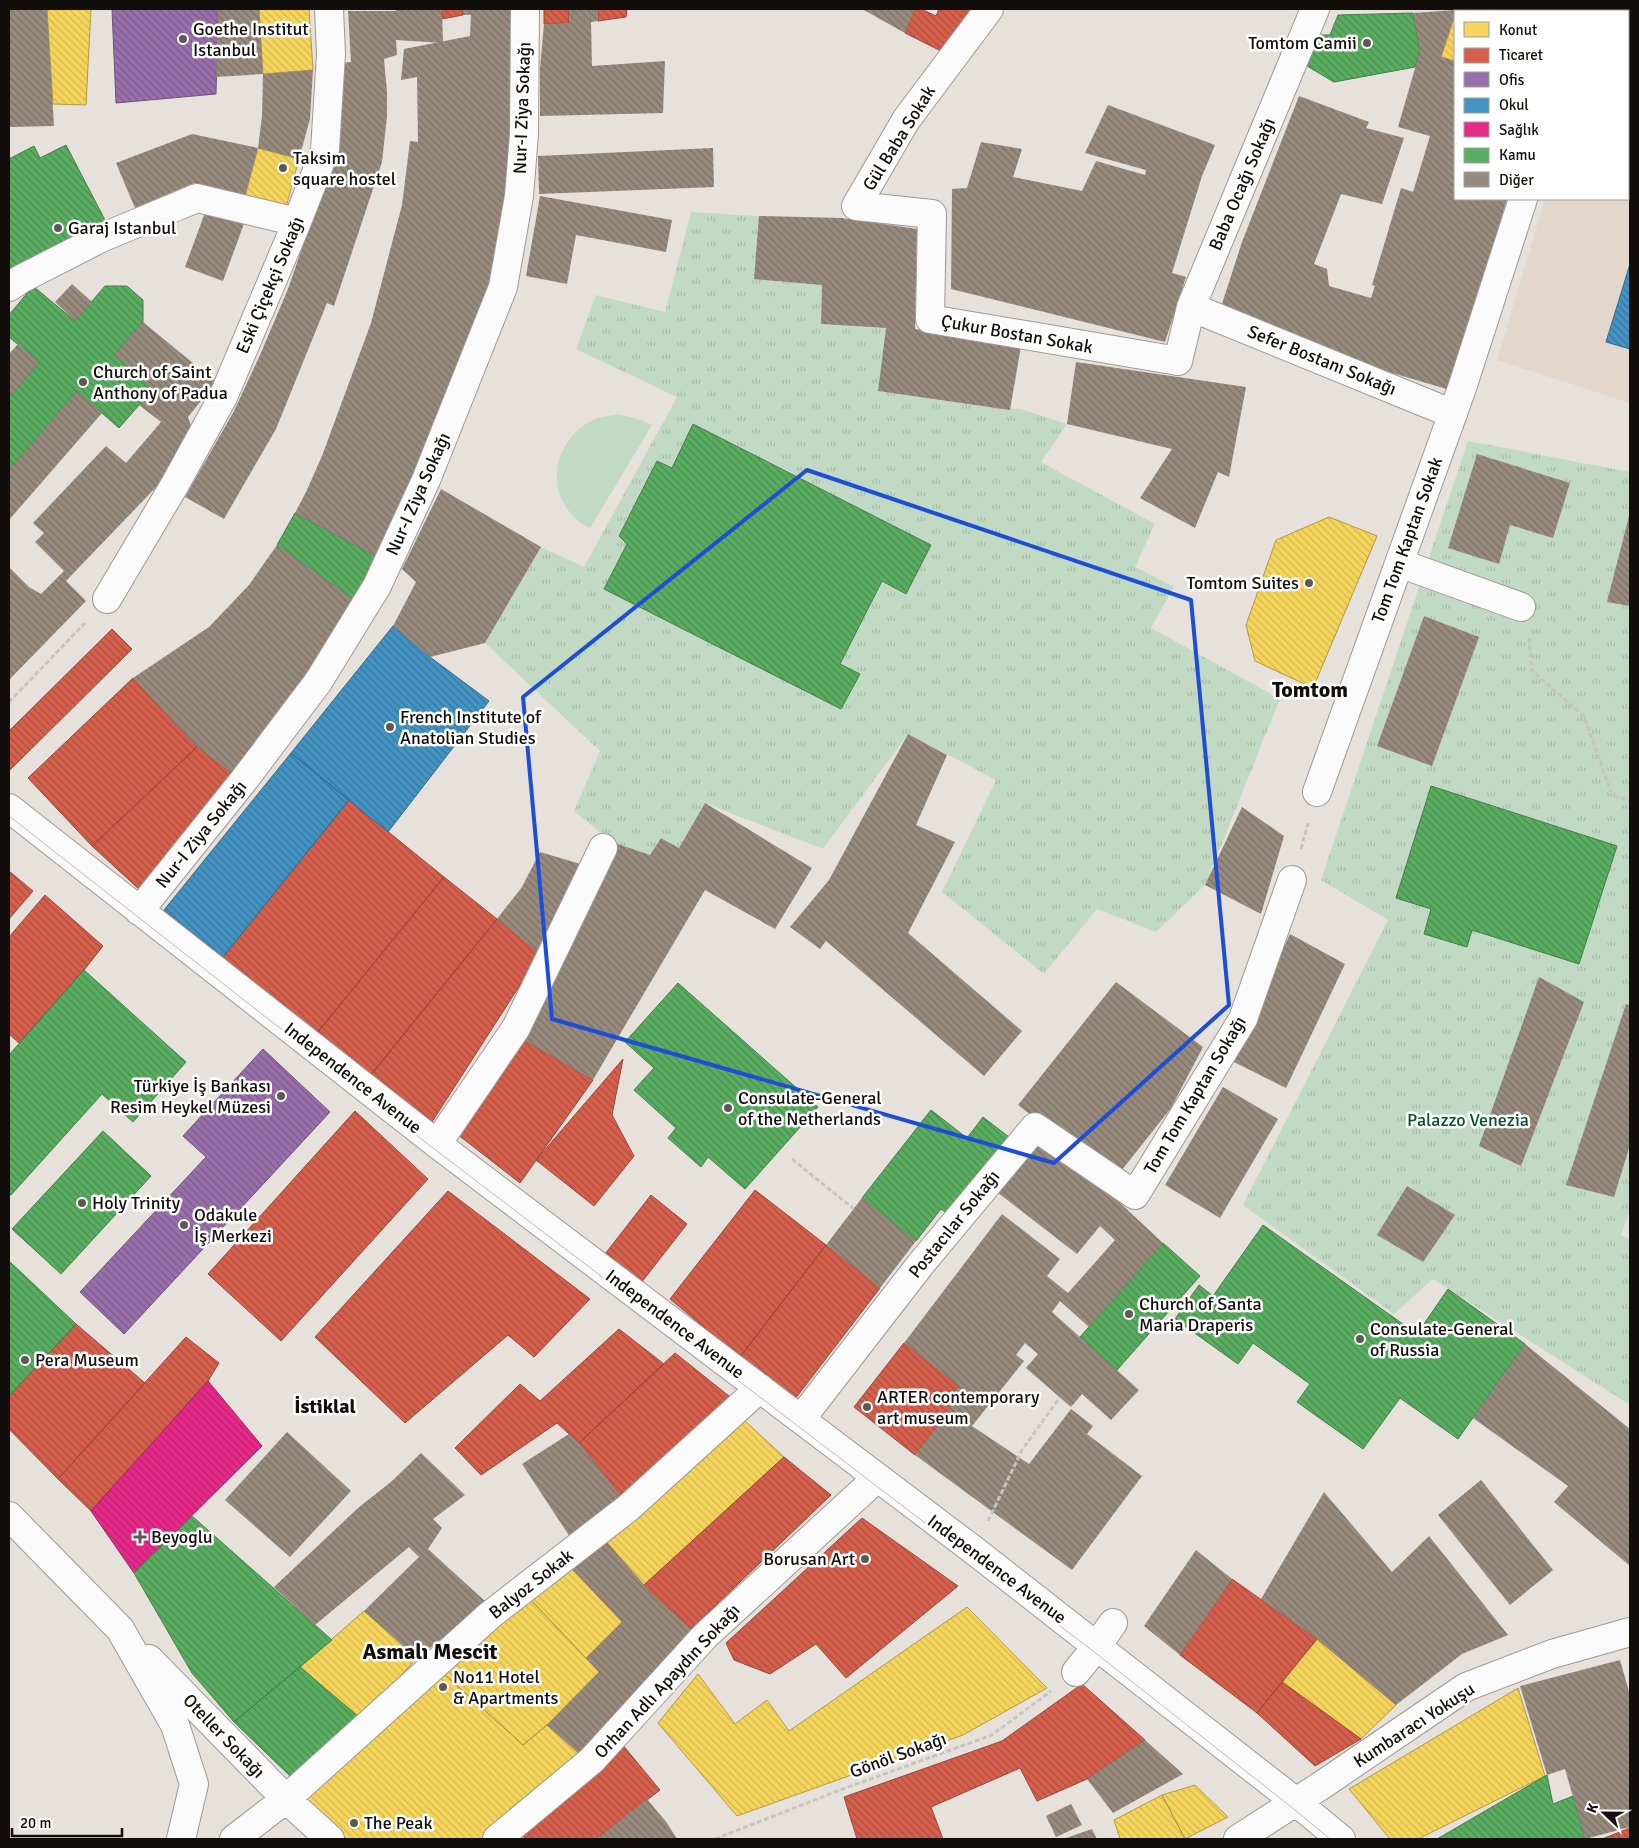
<svg xmlns="http://www.w3.org/2000/svg" width="1639" height="1848" font-family="Signika,sans-serif">
<style>
.built{fill:#e3d6cb}
.grass{fill:#c2dac4}
.park{fill:url(#park-tufts)}
.homes{fill:url(#homes-back-hatch);stroke:#b29944}
.shops{fill:url(#shops-back-hatch);stroke:#9b4739}
.offices{fill:url(#offices-back-hatch);stroke:#70537b}
.schools{fill:url(#schools-back-hatch);stroke:#346b8c}
.health{fill:url(#health-back-hatch);stroke:#a72164}
.public{fill:url(#public-back-hatch);stroke:#447e47}
.building{fill:url(#building-back-hatch)}
.lines{fill:none;stroke-linecap:round;stroke-linejoin:round}
.minor-casing{stroke:#9d9894;stroke-width:30}
.path{stroke:#c6c3c1;stroke-width:3;stroke-dasharray:5 2.5;stroke-linecap:butt}
.minor{stroke:#fbfafa;stroke-width:28}
.tram{stroke:#bfbdbc;stroke-width:1}
.marked{fill:none;stroke:#1d4ed8;stroke-width:4;stroke-linejoin:round}
.poi-dot{fill:#5d5854;stroke:#fff;stroke-width:2}
.labels{text-anchor:middle;dominant-baseline:central;stroke-width:5;stroke-linejoin:round;paint-order:stroke}
.poi-label{font-size:18px;fill:#120e0b;stroke:#fff;text-anchor:start}
.street-label{font-size:18px;fill:#120e0b;stroke:#fff}
.park-label{font-size:18px;fill:#01532b;stroke:#fff}
.quarter-label{font-size:20px;font-weight:bold;fill:#120e0b;stroke:#fff}
.district-label{font-size:22px;font-weight:bold;fill:#120e0b;stroke:#fff}
</style>
<defs>
<pattern id="park-tufts" width="24" height="20" patternUnits="userSpaceOnUse" patternTransform="scale(1.25)"><rect width="24" height="20" fill="#c2dac4"/><path d="M3 7l-1-3M5 7V3M7 7l1-3M15 17l-1-3M17 17v-4M19 17l1-3" fill="none" stroke="#a6baa7"/></pattern>
<pattern id="homes-back-hatch" width="6" height="6" patternUnits="userSpaceOnUse" patternTransform="scale(1.25)"><rect width="6" height="6" fill="#f6d55c"/><path d="M-1 5l2 2M0 0l6 6M5-1l2 2" fill="none" stroke="#d2b64f"/></pattern>
<pattern id="shops-back-hatch" width="6" height="6" patternUnits="userSpaceOnUse" patternTransform="scale(1.25)"><rect width="6" height="6" fill="#d6604d"/><path d="M-1 5l2 2M0 0l6 6M5-1l2 2" fill="none" stroke="#ac4e3e"/></pattern>
<pattern id="offices-back-hatch" width="6" height="6" patternUnits="userSpaceOnUse" patternTransform="scale(1.25)"><rect width="6" height="6" fill="#9970ab"/><path d="M-1 5l2 2M0 0l6 6M5-1l2 2" fill="none" stroke="#7b5a89"/></pattern>
<pattern id="schools-back-hatch" width="6" height="6" patternUnits="userSpaceOnUse" patternTransform="scale(1.25)"><rect width="6" height="6" fill="#4393c3"/><path d="M-1 5l2 2M0 0l6 6M5-1l2 2" fill="none" stroke="#37769d"/></pattern>
<pattern id="health-back-hatch" width="6" height="6" patternUnits="userSpaceOnUse" patternTransform="scale(1.25)"><rect width="6" height="6" fill="#e7298a"/><path d="M-1 5l2 2M0 0l6 6M5-1l2 2" fill="none" stroke="#ba226f"/></pattern>
<pattern id="public-back-hatch" width="6" height="6" patternUnits="userSpaceOnUse" patternTransform="scale(1.25)"><rect width="6" height="6" fill="#5aae61"/><path d="M-1 5l2 2M0 0l6 6M5-1l2 2" fill="none" stroke="#498c4e"/></pattern>
<pattern id="building-back-hatch" width="6" height="6" patternUnits="userSpaceOnUse" patternTransform="scale(1.25)"><rect width="6" height="6" fill="#988b7e"/><path d="M-1 5l2 2M0 0l6 6M5-1l2 2" fill="none" stroke="#7b7065"/></pattern>
</defs>
<rect width="100%" height="100%" fill="#e7e1db"/>
<path class="built" d="M1628,113h2v290l-133,-43 48,-161h83z"/>
<path class="grass" d="M618,414l20,5 14,6 -62,103c-5,-3 -12,-6 -16,-11 -31,-31 -17,-81 21,-98 7,-3 16,-3 23,-5z"/>
<path class="park" d="M691,212l68,4 63,69 -1,39 65,4 -7,63 145,19 43,14 -26,38 114,62 -20,43 39,20 -23,41 129,71 -75,186 -49,47 -59,-23 -53,65 -102,-82 54,-112 -88,-46 -85,115 -118,-46 -26,45 -18,-10 -11,17 -38,-13 -38,-31 26,-60 -115,-108 56,-96 43,20 93,-170 -101,-48 20,-54 69,17z
M1468,441l162,31v738l-9,25 9,4v166l-197,-126 -39,35 -151,-109 145,-285 -67,-40z"/>
<path class="homes" d="M47,9h44l-5,96 -33,-1z
M259,9h50l4,61 -50,4z
M1461,9h98v2h-103z
M1455,15v46l-14,-4z
M258,148l41,11 -14,52 -41,-11z
M1329,517l48,19 -64,152 -58,-27 -9,-36 30,-85z
M744,1420l40,37 -140,128 -38,-44z
M572,1569l50,53 -36,36 -55,-58z
M531,1600l68,72 -52,53 -24,20 -81,-73z
M967,1607l80,81 -84,47 -226,81 -79,-93 40,-49 37,50 32,-24 22,31z
M364,1611l53,47 -56,61 -61,-52z
M1317,1639l79,66 -35,34 -79,-57z
M442,1672l81,73 24,-20 38,34 -104,80h-135l-45,-40z
M1518,1688l27,88 -127,63h-28l-41,-50z
M1195,1785l33,32 -43,22 -23,-44z
M1162,1795l23,44h-65l-6,-19z"/>
<path class="shops" d="M442,9h21v6l-21,4z
M544,9h25v14l-25,1z
M598,9h29l-1,8 -28,4z
M915,9h6l15,7 3,-7h36l-34,42 -36,-18z
M112,629l20,20 -123,122v-40z
M133,678l64,69 -105,99 -64,-68z
M197,747l37,28 -93,116 -49,-45z
M349,800l95,77 -127,156 -94,-76z
M9,871l24,20 -24,28z
M444,877l53,42 -127,157 -53,-43z
M45,895l58,51 -19,24 -65,73 -10,-9v-97z
M497,919l43,35 -110,171 -60,-49z
M522,1039l71,41 -73,103 -63,-49z
M623,1059l-11,56 22,41 -40,50 -58,-46z
M355,1111l73,68 -147,162 -73,-67z
M755,1190l71,55 -86,112 -70,-58z
M448,1191l142,108 -56,58 -26,-22 -103,88 -90,-86z
M651,1195l36,29 -46,59 -36,-29z
M826,1245l54,43 -85,111 -55,-42z
M76,1324l69,59 -87,96 -49,-50v-33z
M619,1329l45,35 -85,79 -22,-20 -76,52 -26,-27 65,-64 20,17z
M186,1337l33,26 -11,18 -117,130 -33,-32z
M904,1343l55,43 -14,17 6,6 -36,46 -61,-48z
M675,1353l59,47 -110,100 -45,-57z
M784,1457l47,38 -140,134 -41,-37 -6,-7z
M862,1518l96,68 -112,92 -30,-34 -46,30 -36,-14 -8,-17z
M1232,1579l85,60 -60,74 -77,-58z
M1282,1682l79,57 -46,27 -58,-53z
M1082,1684l63,56 -58,39 -50,22 -17,-33 -89,39 12,32h-86l-13,-42 158,-56z
M621,1743l39,47 -64,49h-71l-6,-11z
M1630,1828v11h-28z"/>
<path class="offices" d="M112,9h106l-2,85 -100,9z
M263,1049l67,63 -206,222 -44,-42 126,-135 -23,-21z"/>
<path class="schools" d="M1630,264v85l-24,-7z
M393,626l37,31 59,44 -101,131 -97,-79z
M291,753l58,47 -126,157 -59,-47z"/>
<path class="health" d="M208,1381l54,65 -128,127 -43,-62z"/>
<path class="public" d="M1413,13l7,38 -5,16 -81,15 -27,-16 12,-31h11l8,-20z
M66,145l40,77 -97,51v-114l25,-13 6,12z
M33,286l42,35 30,-35h22l16,14v22l-29,33 39,34 -34,39 -42,-37 -68,79v-72l30,-36 -30,-25v-22z
M693,424l238,121 -25,49 -24,-13 -42,83 20,10 -19,35 -237,-120 23,-45 -8,-8 38,-75 15,7z
M295,513l82,44 -24,42 -76,-54z
M1431,786l186,60 -38,118 -107,-34 -5,17 -43,-13 7,-25 -35,-11z
M84,970l102,92 -53,60 -31,-28 -91,101 -2,-2v-138z
M678,983l140,124 -73,82 -37,-32 -7,10 -33,-29 8,-10 -42,-38 20,-22 -29,-26z
M931,1110l36,28 16,-21 26,20 -61,77 -7,-5 -25,32 -54,-43z
M103,1131l48,45 -90,98 -49,-45z
M1263,1225l154,109 31,-45 77,55 -67,95 -58,-41 -37,51 -66,-47 13,-18 -57,-41 -15,21 -63,-45 24,-34 14,11z
M1163,1243l37,33 -83,94 -37,-33z
M9,1261l67,63 -67,72z
M192,1516l140,124 -98,82 -42,-49 -58,-100z
M300,1667l61,52 -71,57 -56,-54z
M1547,1775l6,29 20,-8 12,43h-148z"/>
<path class="building" d="M9,9h38l7,117 -45,1z
M218,9h41l4,65 -47,3z
M399,9h43l1,34 -47,-3 1,15 -13,4 3,33v24l-5,46 -48,144 -7,-3 -51,126 -52,90 -39,-22 49,-86 26,-56 28,-66 34,-99 19,-127 10,-1 -3,-51h47z
M463,9h52l2,19 -6,2 2,123 -15,104 -19,64 -51,135 -51,101 -82,-44 11,-21 16,-36 49,-133 31,-118 8,-64 8,1 -1,-65 -16,3 3,-31 66,-13 1,-21h-8z
M569,9h29v12l-7,1 1,44 73,-5 -2,52 -123,3v-47l4,-45 25,-1z
M862,9h53l-10,24z
M1603,9h27v94h-2v-92h-26z
M1455,10v5l-14,42 14,4v138h52l-57,191 -139,-41 -91,-39 22,-68 57,-146 70,26 -3,6 38,10 -22,66 -41,-10 -27,70 13,5 2,17 42,12 4,-12 -3,-1 29,-97 12,4 17,-56 -32,-9 22,-76 -7,-38z
M313,70l-3,49 -11,40 -41,-11 -14,52 -50,-17 -59,25 -19,-45 76,-29 66,14 4,-32 1,-42z
M1108,105l107,40 -13,31 -30,97 14,4 -21,65 -214,-53 1,-100 15,-1 14,-46 41,7 -9,28 69,14 14,-30 49,14 1,-5 -61,-17z
M713,148l1,39 -175,7 -1,-38z
M540,196l132,24 -6,32 -90,-17 -9,49 -41,-8z
M207,207l38,14 -22,60 -38,-14z
M759,216l83,2 75,11 -2,100 106,17 -11,64 -132,-19 8,-63 -65,-4 1,-39 -68,-6z
M72,284l20,18 -17,19 -20,-19z
M143,322l73,60 -28,35 3,9 -31,57 -94,98 20,20 -77,79v-113l20,20 12,7 23,-23 -29,-29 9,-9 -11,-10 73,-77 20,17 35,-41 -22,-17 14,-16 -39,-34z
M18,344l21,18 -30,36v-44z
M1076,362l170,25 -17,90 -11,-5 -23,56 -55,-30 32,-49 -105,-25z
M77,391l25,22 -93,107v-50z
M1477,454l93,29 -17,55 -43,-13 -11,39 -51,-16z
M441,489l100,58 -56,96 -55,14 -37,-31 23,-44 -14,-13z
M1630,512v94l-23,-4z
M277,545l76,54 -25,46 -94,130 -37,-28 -64,-69 76,-51 40,-42z
M1424,616l55,21 -47,129 -55,-20z
M908,734l39,21 -31,70 39,17 -47,91 114,98 -38,45 -158,-135 -6,8 -30,-22 39,-47z
M705,803l107,65 -37,61 -70,-39 -112,190 -71,-41 90,-197 38,13 11,-17 18,10z
M1242,807l42,29 -23,78 -56,-29z
M540,852l44,13 -44,89 -43,-35 25,-32z
M1290,934l55,30 -59,124 -54,-27z
M1539,977l45,25 -63,164 -42,-20z
M1116,982l87,65 -32,61 -57,72 -96,-75z
M1626,1004l4,2v139l-16,52 -48,-12z
M1223,1087l55,32 -58,99 -55,-33z
M1041,1139l79,64 43,40 -74,84 -29,-26 -8,11 87,78 -28,30 -29,-26 -11,13 -45,-39 12,-14 -13,-11 -9,12 8,6 -52,65 57,38 42,-55 22,17 -6,8 55,42 -70,94 -157,-115 36,-46 -6,-6 14,-17 -55,-43 98,-129 58,45 -13,17 21,17 47,-53 -15,-14 -23,28 -80,-62z
M1407,1186l48,29 -32,47 -46,-27z
M862,1198l54,43 -36,47 -54,-43z
M1525,1344l105,85v137l-76,-64 14,-16 -95,-68z
M287,1432l64,59 -61,66 -65,-57z
M569,1434l10,9 45,57 -54,37 -48,-73z
M421,1453l44,42 -32,24 9,9 -14,21 59,54 -70,55 -53,-47 55,-54 -10,-10 -94,78 -41,-38 84,-79 34,-27z
M1481,1480l72,90 -43,35 -72,-90z
M1324,1492l68,80 37,-36 79,99 -46,19 -66,51 -79,-66 -56,-40z
M606,1541l44,51 41,37 -106,130 -38,-34 52,-53 -13,-14 36,-36 -50,-53z
M1196,1550l36,29 -52,76 -36,-29z
M1620,1660l10,35v132l-45,12 -20,-70 -18,6 -27,-89z
M1145,1740l38,34 -70,39 -26,-34z
M647,1799l20,24 10,16h-77l-1,-2z
M1071,1804l11,21 -26,12 -10,-21z
M1092,1829l5,10h-34z"/>
<g class="lines">
<g class="minor-casing">
<path id="minor" d="M989,9l-83,111 -50,86 76,8 -2,105 248,42 13,-54 124,-298
M1584,11l1,-2
M9,287l12,-8 80,-41 96,-40 100,24
M1191,307l262,107
M1399,563l122,44
M107,599l67,-113 49,-89 74,-175 28,-72 6,-96 -2,-45
M1317,792l145,-404 61,-189
M9,808l428,336 539,408 320,250 45,37
M139,911l105,-131 74,-98 59,-96 49,-106 77,-193 16,-91 5,-62 1,-125
M437,1144l79,-116 87,-180
M801,1419l119,-154 115,-138 100,68 108,-176 49,-139
M9,1516l111,113 55,96 19,59 -13,55
M149,1659l137,140 44,40
M1076,1672l17,-21 20,-28
M234,1839l52,-40 204,-184 138,-107 132,-120
M497,1839l95,-79 113,-124 172,-158
M1238,1839l81,-52 147,-100 86,-33 78,-22"/>
</g>
<path class="path" d="M1529,638l3,33 52,45 28,79 18,6
M9,702l76,-79
M1301,849l7,-26
M792,1159l62,50
M988,1521l34,-71 38,-53
M715,1839l125,-49 152,-55 59,-44"/>
<use href="#minor" class="minor"/>
<path class="tram" d="M9,816l424,332 660,503 197,155 40,33"/>
</g>
<path class="marked" d="M807,470l384,130 38,405 -175,158 -502,-144 -29,-322z"/>
<g class="poi-dot">
<circle cx="183" cy="39" r="5"/>
<circle cx="1367" cy="43" r="5"/>
<circle cx="283" cy="168" r="5"/>
<circle cx="58" cy="228" r="5"/>
<circle cx="83" cy="382" r="5"/>
<circle cx="1309" cy="583" r="5"/>
<circle cx="390" cy="727" r="5"/>
<circle cx="281" cy="1096" r="5"/>
<circle cx="728" cy="1108" r="5"/>
<circle cx="82" cy="1203" r="5"/>
<circle cx="184" cy="1225" r="5"/>
<circle cx="1129" cy="1314" r="5"/>
<circle cx="1360" cy="1339" r="5"/>
<circle cx="25" cy="1360" r="5"/>
<circle cx="867" cy="1407" r="5"/>
<path d="M137.5 1529.5h5v5h5v5h-5v5h-5v-5h-5v-5h5z"/>
<circle cx="865" cy="1559" r="5"/>
<circle cx="443" cy="1687" r="5"/>
<circle cx="354" cy="1823" r="5"/>
</g>
<g class="labels">
<g class="poi-label">
<text x="193" y="29">Goethe Institut<tspan x="193" dy="21">Istanbul</tspan></text>
<text x="1357" y="43" text-anchor="end">Tomtom Camii</text>
<text x="293" y="158">Taksim<tspan x="293" dy="21">square hostel</tspan></text>
<text x="68" y="228">Garaj Istanbul</text>
<text x="93" y="372">Church of Saint<tspan x="93" dy="21">Anthony of Padua</tspan></text>
<text x="1299" y="583" text-anchor="end">Tomtom Suites</text>
<text x="400" y="717">French Institute of<tspan x="400" dy="21">Anatolian Studies</tspan></text>
<text x="271" y="1086" text-anchor="end">Türkiye İş Bankası<tspan x="271" dy="21">Resim Heykel Müzesi</tspan></text>
<text x="738" y="1098">Consulate-General<tspan x="738" dy="21">of the Netherlands</tspan></text>
<text x="92" y="1203">Holy Trinity</text>
<text x="194" y="1215">Odakule<tspan x="194" dy="21">İş Merkezi</tspan></text>
<text x="1139" y="1304">Church of Santa<tspan x="1139" dy="21">Maria Draperis</tspan></text>
<text x="1370" y="1329">Consulate-General<tspan x="1370" dy="21">of Russia</tspan></text>
<text x="35" y="1360">Pera Museum</text>
<text x="877" y="1397">ARTER contemporary<tspan x="877" dy="21">art museum</tspan></text>
<text x="151" y="1537">Beyoglu</text>
<text x="855" y="1559" text-anchor="end">Borusan Art</text>
<text x="453" y="1677">No11 Hotel<tspan x="453" dy="21">&amp; Apartments</tspan></text>
<text x="364" y="1823">The Peak</text>
</g>
<g class="street-label">
<text transform="translate(522 108) rotate(-88)">Nur-I Ziya Sokağı</text>
<text transform="translate(899 138) rotate(-58)">Gül Baba Sokak</text>
<text transform="translate(1242 184) rotate(-67)">Baba Ocağı Sokağı</text>
<text transform="translate(270 285) rotate(-67)">Eski Çiçekçi Sokağı</text>
<text transform="translate(1017 334) rotate(10)">Çukur Bostan Sokak</text>
<text transform="translate(1322 360) rotate(22)">Sefer Bostanı Sokağı</text>
<text transform="translate(418 494) rotate(-66)">Nur-I Ziya Sokağı</text>
<text transform="translate(1407 540) rotate(-70)">Tom Tom Kaptan Sokak</text>
<text transform="translate(201 834) rotate(-51)">Nur-I Ziya Sokağı</text>
<text transform="translate(353 1078) rotate(38)">Independence Avenue</text>
<text transform="translate(1195 1095) rotate(-59)">Tom Tom Kaptan Sokağı</text>
<text transform="translate(954 1224) rotate(-51)">Postacılar Sokağı</text>
<text transform="translate(675 1324) rotate(37)">Independence Avenue</text>
<text transform="translate(997 1569) rotate(37)">Independence Avenue</text>
<text transform="translate(531 1584) rotate(-38)">Balyoz Sokak</text>
<text transform="translate(667 1681) rotate(-47)">Orhan Adlı Apaydın Sokağı</text>
<text transform="translate(1414 1725) rotate(-33)">Kumbaracı Yokuşu</text>
<text transform="translate(224 1736) rotate(46)">Oteller Sokağı</text>
<text transform="translate(898 1755) rotate(-20)">Gönöl Sokağı</text>
</g>
<g class="park-label">
<text x="1468" y="1120">Palazzo Venezia</text>
</g>
<g class="quarter-label">
<text x="325" y="1406">İstiklal</text>
</g>
<g class="district-label">
<text x="1310" y="689">Tomtom</text>
<text x="430" y="1651">Asmalı Mescit</text>
</g>
</g>
<rect width="1639" height="1848" fill="none" stroke="#120e0b" stroke-width="20"/>
<rect x="1454" y="10" width="175" height="190" fill="#ffffff" stroke="#a09f9d"/>
<rect x="1464" y="22" width="25" height="15" fill="#f6d55c" stroke="#a09f9d"/>
<text x="1499" y="35" font-size="15" fill="#120e0b">Konut</text>
<rect x="1464" y="48" width="25" height="15" fill="#d6604d" stroke="#a09f9d"/>
<text x="1499" y="60" font-size="15" fill="#120e0b">Ticaret</text>
<rect x="1464" y="72" width="25" height="15" fill="#9970ab" stroke="#a09f9d"/>
<text x="1499" y="85" font-size="15" fill="#120e0b">Ofis</text>
<rect x="1464" y="98" width="25" height="15" fill="#4393c3" stroke="#a09f9d"/>
<text x="1499" y="110" font-size="15" fill="#120e0b">Okul</text>
<rect x="1464" y="122" width="25" height="15" fill="#e7298a" stroke="#a09f9d"/>
<text x="1499" y="135" font-size="15" fill="#120e0b">Sağlık</text>
<rect x="1464" y="148" width="25" height="15" fill="#5aae61" stroke="#a09f9d"/>
<text x="1499" y="160" font-size="15" fill="#120e0b">Kamu</text>
<rect x="1464" y="172" width="25" height="15" fill="#988b7e" stroke="#a09f9d"/>
<text x="1499" y="185" font-size="15" fill="#120e0b">Diğer</text>
<g transform="translate(1604 1813) rotate(292)" stroke="#ffffff" stroke-width="4" paint-order="stroke">
<path d="M0-4L9 19L0 12L-9 19Z" fill="#120e0b"/>
<text y="-8" font-size="14" font-weight="bold" text-anchor="middle" fill="#120e0b">K</text>
</g>
<path d="M12 1828v8h110v-8" fill="none" stroke="#120e0b" stroke-width="2.5"/>
<text x="20" y="1828" font-size="15" fill="#120e0b" stroke="#ffffff" stroke-width="4" paint-order="stroke">20 m</text>
</svg>
